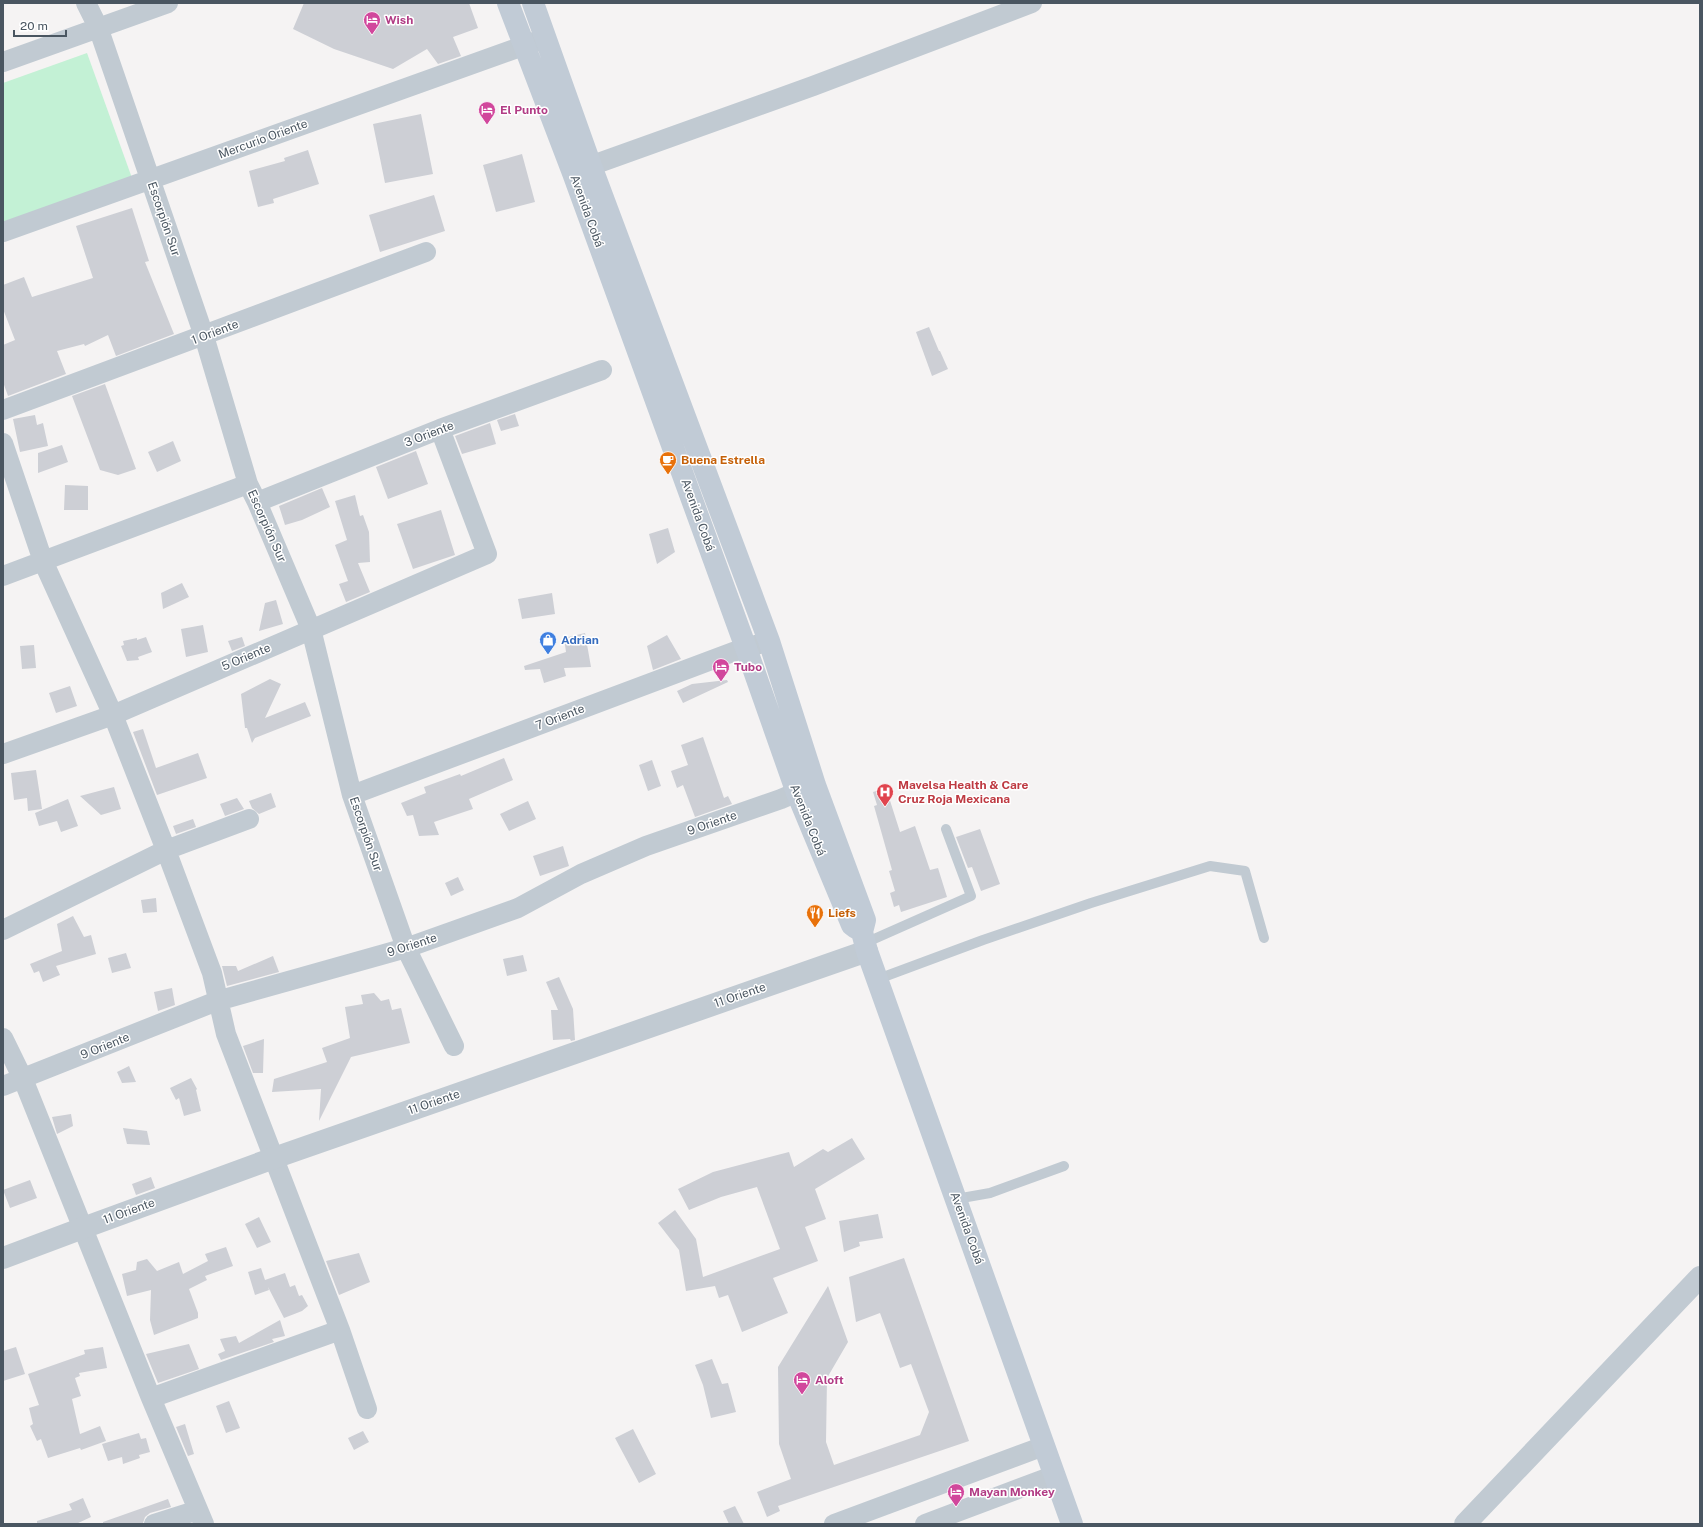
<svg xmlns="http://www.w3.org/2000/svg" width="1703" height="1527" font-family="'Public Sans',sans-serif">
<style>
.green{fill:#c3f1d5}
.building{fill:#cdcfd5}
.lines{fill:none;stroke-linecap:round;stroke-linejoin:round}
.service{stroke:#c1cad2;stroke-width:10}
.minor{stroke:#c1cad2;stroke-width:20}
.tertiary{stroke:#c1cad2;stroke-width:22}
.secondary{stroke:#c1cbd6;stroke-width:22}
.labels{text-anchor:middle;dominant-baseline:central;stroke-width:3;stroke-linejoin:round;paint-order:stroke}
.hotel-label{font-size:12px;font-weight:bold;fill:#b23c85;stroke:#fff;text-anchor:start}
.street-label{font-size:12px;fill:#4a5661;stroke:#fff}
.food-label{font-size:12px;font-weight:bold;fill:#c56008;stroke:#fff;text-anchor:start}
.shop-label{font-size:12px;font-weight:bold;fill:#366cbe;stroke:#fff;text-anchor:start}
.health-label{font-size:12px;font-weight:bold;fill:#be3a42;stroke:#fff;text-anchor:start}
</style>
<rect width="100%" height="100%" fill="#f5f3f3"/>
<path class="green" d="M87,53l45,125 -129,47v-142z"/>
<path class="building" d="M304,3h165l9,25 -25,9 8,19 -23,8 -11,-15 -34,20 -59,-20 -41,-20z
M421,114l12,60 -48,9 -12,-59z
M308,150l11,34 -46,15 1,4 -16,4 -9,-36 36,-10 -1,-3z
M522,154l13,48 -39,10 -13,-47z
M434,195l11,36 -65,21 -11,-37z
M132,208l17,53 -4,1 29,72 -58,22 -8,-21 -23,11 -1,-2 -27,7 9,23 -58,22 -5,-14v-37l12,-5 -12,-31v-24l21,-8 8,20 61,-19 -17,-52z
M929,327l10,24h1l8,18 -16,7 -16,-44z
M105,384l31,85 -18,6 -18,-5 -28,-74z
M515,414l4,12 -18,5 -4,-11z
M35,415l2,10 6,-2 5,23 -28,6 -7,-33z
M490,423l6,21 -34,10 -7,-18z
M173,441l8,20 -24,11 -9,-20z
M62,445l6,17 -30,11v-20z
M416,451l12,33 -40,15 -12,-32z
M65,485l23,1v24h-24z
M322,488l8,19 -28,13 -17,5 -6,-19z
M355,495l5,21 3,-1 6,17 1,30 -12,1 12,29 -24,10 -7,-18 9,-3 -13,-36 12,-5 -12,-39z
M441,510l14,45 -42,14 -16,-45z
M668,528l7,24 -18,12 -8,-30z
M182,583l7,14 -26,12 -2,-16z
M552,593l3,21 -33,5 -4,-20z
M276,600l7,24 -24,7 6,-28z
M203,625l5,27 -22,5 -5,-28z
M585,633l6,34 -27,1 2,8 -22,7 -4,-14 -15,1 -1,-4 42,-14 -2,-14z
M667,635l14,24 -28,11 -6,-24z
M146,637l6,15 -14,5 1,3 -12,1 -6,-15 3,-1 -1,-4 14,-3v2z
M242,637l3,9 -13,5 -4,-10z
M34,645l2,23 -14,1 -2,-23z
M270,679l11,5 -16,34 40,-16 6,14 -56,22 -3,5 -5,-15h-2l-4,-34z
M727,680l1,2 -45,21 -6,-12 15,-7z
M70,686l7,20 -21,7 -7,-20z
M143,729l13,39 42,-15 9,25 -50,17 -24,-63z
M703,737l21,61 4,-2 4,8 -37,13 -12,-32 -6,3 -6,-17 17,-6 -7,-20z
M504,758l9,22 -44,19 4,10 -39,13 5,13 -20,1 -6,-21 -6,1 -6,-13 25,-10 -2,-6 36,-13 1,2z
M652,760l9,26 -13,5 -9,-26z
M36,770l6,39 -14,2 -1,-13 -13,2 -3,-27z
M114,787l7,22 -20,6 -21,-19z
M886,788l14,44 15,-6 15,44 8,-2 9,29 -46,15 -2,-7 -5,2 -4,-14 5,-2 -6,-20 3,-1 -18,-64 3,-1 -4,-13z
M271,793l5,14 -17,7 -7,-6 -3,-7z
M237,798l7,11 -19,7 -5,-12z
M68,799l10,27 -17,6 -4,-11 -18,5 -4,-13z
M528,801l8,18 -27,12 -9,-17z
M193,819l3,8 -20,7 -3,-8z
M980,829l20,55 -19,7 -9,-24 -4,1 -12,-31z
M563,846l6,20 -29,10 -7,-20z
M458,877l6,13 -13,6 -6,-13z
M156,898l1,14 -14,1 -2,-13z
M73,916l11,21 7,-2 5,19 -40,12 4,9 -17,7 -4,-11 -5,2 -4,-9 32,-13 -5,-27z
M126,953l5,15 -19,5 -4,-15z
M523,955l4,16 -20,5 -4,-17z
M273,956l6,16 -52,14 -5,-20h14l2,5z
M559,977l14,32 2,31 -4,1 -1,-2 -17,1 -2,-30h7l-12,-28z
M172,988l3,17 -17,6 -4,-19z
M374,993l7,8 8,-2 3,11 9,-2 9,35 -59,14 -32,64 2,-32 -49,3 2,-13 53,-17 -5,-14 28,-10 -5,-31 18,-3 -2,-9z
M264,1039l-1,34h-10l-10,-27z
M129,1066l7,16 -14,1 -5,-11z
M191,1078l6,11 -1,1 5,21 -17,5 -5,-18 -3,2 -6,-12z
M71,1114l2,12 -16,8 -5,-17z
M123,1128l24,3 3,14 -23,-1z
M852,1138l13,21 -50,30 11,30 -21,8 13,34 -45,17 15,35 -46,19 -14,-37 -9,3 -4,-12 -29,5 -7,-41 -21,-27 17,-13 21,29 7,38 77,-28 -23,-62 -36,10 -32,13 -11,-21 35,-17 76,-20 5,15 29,-18 5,3z
M151,1177l4,11 -19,7 -4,-11z
M30,1180l7,18 -27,10 -7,-18z
M878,1214l5,24 -24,4 1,4 -16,6 -5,-31z
M259,1217l12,25 -14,6 -12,-24z
M226,1247l7,19 -28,10 2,4 -18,9 9,24v5l-44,17 -4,-15 1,-30 -24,6 -5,-22 14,-4 1,-8 10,-3 10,12 22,-9 4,12 25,-13 -3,-7z
M359,1253l11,29 -31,13 -13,-34z
M904,1258l65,183 -191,65 2,5 -13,6 -10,-25 34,-13 -12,-35 -1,-77 50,-81 20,56 -21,36 -1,64 8,23 86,-30 9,-23 -18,-48 -11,4 -20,-55 -24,9 -7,-45z
M261,1268l4,12 20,-7 5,14 5,-2 4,11 3,-1 6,11 -6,5 -18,7 -16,-31 1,3 -14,5 -7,-23z
M280,1320l5,16 -13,3 2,3 -53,18 -3,-6 7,-3 -5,-12 16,-3 3,7z
M189,1344l10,25 -41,14 -12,-29z
M16,1347l9,27 -22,7v-30z
M103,1347l4,21 -28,5 1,3 -5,2 6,18 -9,3 8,35 20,-8 6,15 -25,9 -1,-2 -32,10 -7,-19 -4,2 -7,-15 3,-2 -4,-16 10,-3 -11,-31 57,-20 -1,-4z
M712,1359l10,25 6,-1 8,29 -25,6 -8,-33 -8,-20z
M229,1401l11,27 -14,5 -10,-27z
M185,1424l9,30 -6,2 -12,-29z
M633,1429l23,45 -17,9 -24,-45z
M363,1431l6,11 -15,8 -6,-12z
M139,1433l2,6 5,-1 4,14 -11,3 1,3 -17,6 -1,-7 -14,4 -6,-17z
M83,1498l8,19 -15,7h-39v-3l35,-11 -3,-6z
M168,1499l3,8 -21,6 -5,4 -2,6 -4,1h-36v-2z
M735,1506l9,18h-15l-6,-13z"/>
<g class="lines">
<path class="service" d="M865,943l106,-47 -25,-67
M878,979l105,-39 108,-37 119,-37 35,5 19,67
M956,1199l34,-6 74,-27"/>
<path class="minor" d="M86,3l12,24 106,309 44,148 9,18 54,127 41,166 54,153 48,98
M3,62l165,-59
M576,171l237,-85 219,-83
M3,232l537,-192
M3,410l423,-158
M3,443l40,118 70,154 53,135 46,123 14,61 114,296 27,79
M257,502l183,-73 162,-59
M3,576l245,-92
M3,754l110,-39 374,-161 -47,-125
M352,795l381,-143 36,-11
M3,930l163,-80 83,-31
M3,1038l20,41 128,319 53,126
M3,1086l214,-85 189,-53 112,-40 63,-34 65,-28 135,-47 30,-13
M151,1398l189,-68
M154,1524l44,-14
M834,1524l210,-78
M925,1524l130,-49"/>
<path class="tertiary" d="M3,1258l80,-30 191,-70 593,-207
M1465,1524l235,-247"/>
<path class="secondary" d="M508,3l65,170 173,475 51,145 55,132 4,3
M533,3l58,163 178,475 46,144 50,135 -3,12 5,19 205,573"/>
</g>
<defs>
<g id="hotel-pin" transform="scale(0.9)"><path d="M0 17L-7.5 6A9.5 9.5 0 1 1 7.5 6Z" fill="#d1479c" stroke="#fff"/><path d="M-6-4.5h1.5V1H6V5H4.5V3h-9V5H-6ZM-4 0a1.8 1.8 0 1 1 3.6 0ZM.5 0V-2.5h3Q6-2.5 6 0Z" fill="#fff"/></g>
<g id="cafe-pin" transform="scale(0.9)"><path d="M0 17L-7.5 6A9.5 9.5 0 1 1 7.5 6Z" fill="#e8710a" stroke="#fff"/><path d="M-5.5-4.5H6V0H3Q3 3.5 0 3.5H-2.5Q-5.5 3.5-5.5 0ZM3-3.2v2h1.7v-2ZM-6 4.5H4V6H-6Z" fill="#fff"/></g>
<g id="shop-pin" transform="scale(0.9)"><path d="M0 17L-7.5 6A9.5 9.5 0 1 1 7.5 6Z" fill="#3f7fe0" stroke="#fff"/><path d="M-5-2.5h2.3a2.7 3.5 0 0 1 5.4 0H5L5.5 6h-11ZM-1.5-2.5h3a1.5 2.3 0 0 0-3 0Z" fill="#fff"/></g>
<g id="hospital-pin" transform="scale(0.9)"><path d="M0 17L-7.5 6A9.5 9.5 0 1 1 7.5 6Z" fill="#e0444e" stroke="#fff"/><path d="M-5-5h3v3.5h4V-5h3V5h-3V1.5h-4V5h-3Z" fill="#fff"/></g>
<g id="restaurant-pin" transform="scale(0.9)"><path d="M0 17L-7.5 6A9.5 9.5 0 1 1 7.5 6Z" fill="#e8710a" stroke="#fff"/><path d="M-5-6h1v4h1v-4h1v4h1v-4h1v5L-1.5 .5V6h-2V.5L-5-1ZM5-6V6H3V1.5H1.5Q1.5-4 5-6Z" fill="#fff"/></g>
</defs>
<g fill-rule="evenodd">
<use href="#hotel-pin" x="372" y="20"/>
<use href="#hotel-pin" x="487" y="110"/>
<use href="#cafe-pin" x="668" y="460"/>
<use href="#shop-pin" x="548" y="640"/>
<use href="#hotel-pin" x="721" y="667"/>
<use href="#hospital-pin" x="885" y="792"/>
<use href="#restaurant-pin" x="815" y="913"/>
<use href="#hotel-pin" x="802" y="1380"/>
<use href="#hotel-pin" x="956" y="1492"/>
</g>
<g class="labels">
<g class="hotel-label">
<text x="385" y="20">Wish</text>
<text x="500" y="110">El Punto</text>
<text x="734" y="667">Tubo</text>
<text x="815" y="1380">Aloft</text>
<text x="969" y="1492">Mayan Monkey</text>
</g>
<g class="street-label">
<text transform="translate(263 139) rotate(-20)">Mercurio Oriente</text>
<text transform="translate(587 211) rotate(70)">Avenida Cobá</text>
<text transform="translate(164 219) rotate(71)">Escorpión Sur</text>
<text transform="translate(215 332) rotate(-21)">1 Oriente</text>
<text transform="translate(429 434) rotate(-21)">3 Oriente</text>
<text transform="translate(698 515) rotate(70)">Avenida Cobá</text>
<text transform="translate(267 526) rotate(66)">Escorpión Sur</text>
<text transform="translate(246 657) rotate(-23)">5 Oriente</text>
<text transform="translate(560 717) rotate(-21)">7 Oriente</text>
<text transform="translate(808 820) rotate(68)">Avenida Cobá</text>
<text transform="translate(712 823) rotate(-19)">9 Oriente</text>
<text transform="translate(366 834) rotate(71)">Escorpión Sur</text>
<text transform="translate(412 945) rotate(-18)">9 Oriente</text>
<text transform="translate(740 995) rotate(-19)">11 Oriente</text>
<text transform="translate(105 1046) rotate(-22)">9 Oriente</text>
<text transform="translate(434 1102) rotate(-19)">11 Oriente</text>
<text transform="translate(129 1211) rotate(-20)">11 Oriente</text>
<text transform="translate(967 1228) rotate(70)">Avenida Cobá</text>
</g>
<g class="food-label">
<text x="681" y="460">Buena Estrella</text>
<text x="828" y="913">Liefs</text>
</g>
<g class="shop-label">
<text x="561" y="640">Adrian</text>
</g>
<g class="health-label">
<text x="898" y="785">Mavelsa Health &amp; Care<tspan x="898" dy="14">Cruz Roja Mexicana</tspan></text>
</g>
</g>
<rect width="1703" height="1527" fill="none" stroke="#4a5661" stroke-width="8"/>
<path d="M14 30v6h52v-6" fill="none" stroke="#4a5661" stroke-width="2"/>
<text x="20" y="30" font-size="12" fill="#4a5661" stroke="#ffffff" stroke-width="3" paint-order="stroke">20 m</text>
</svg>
